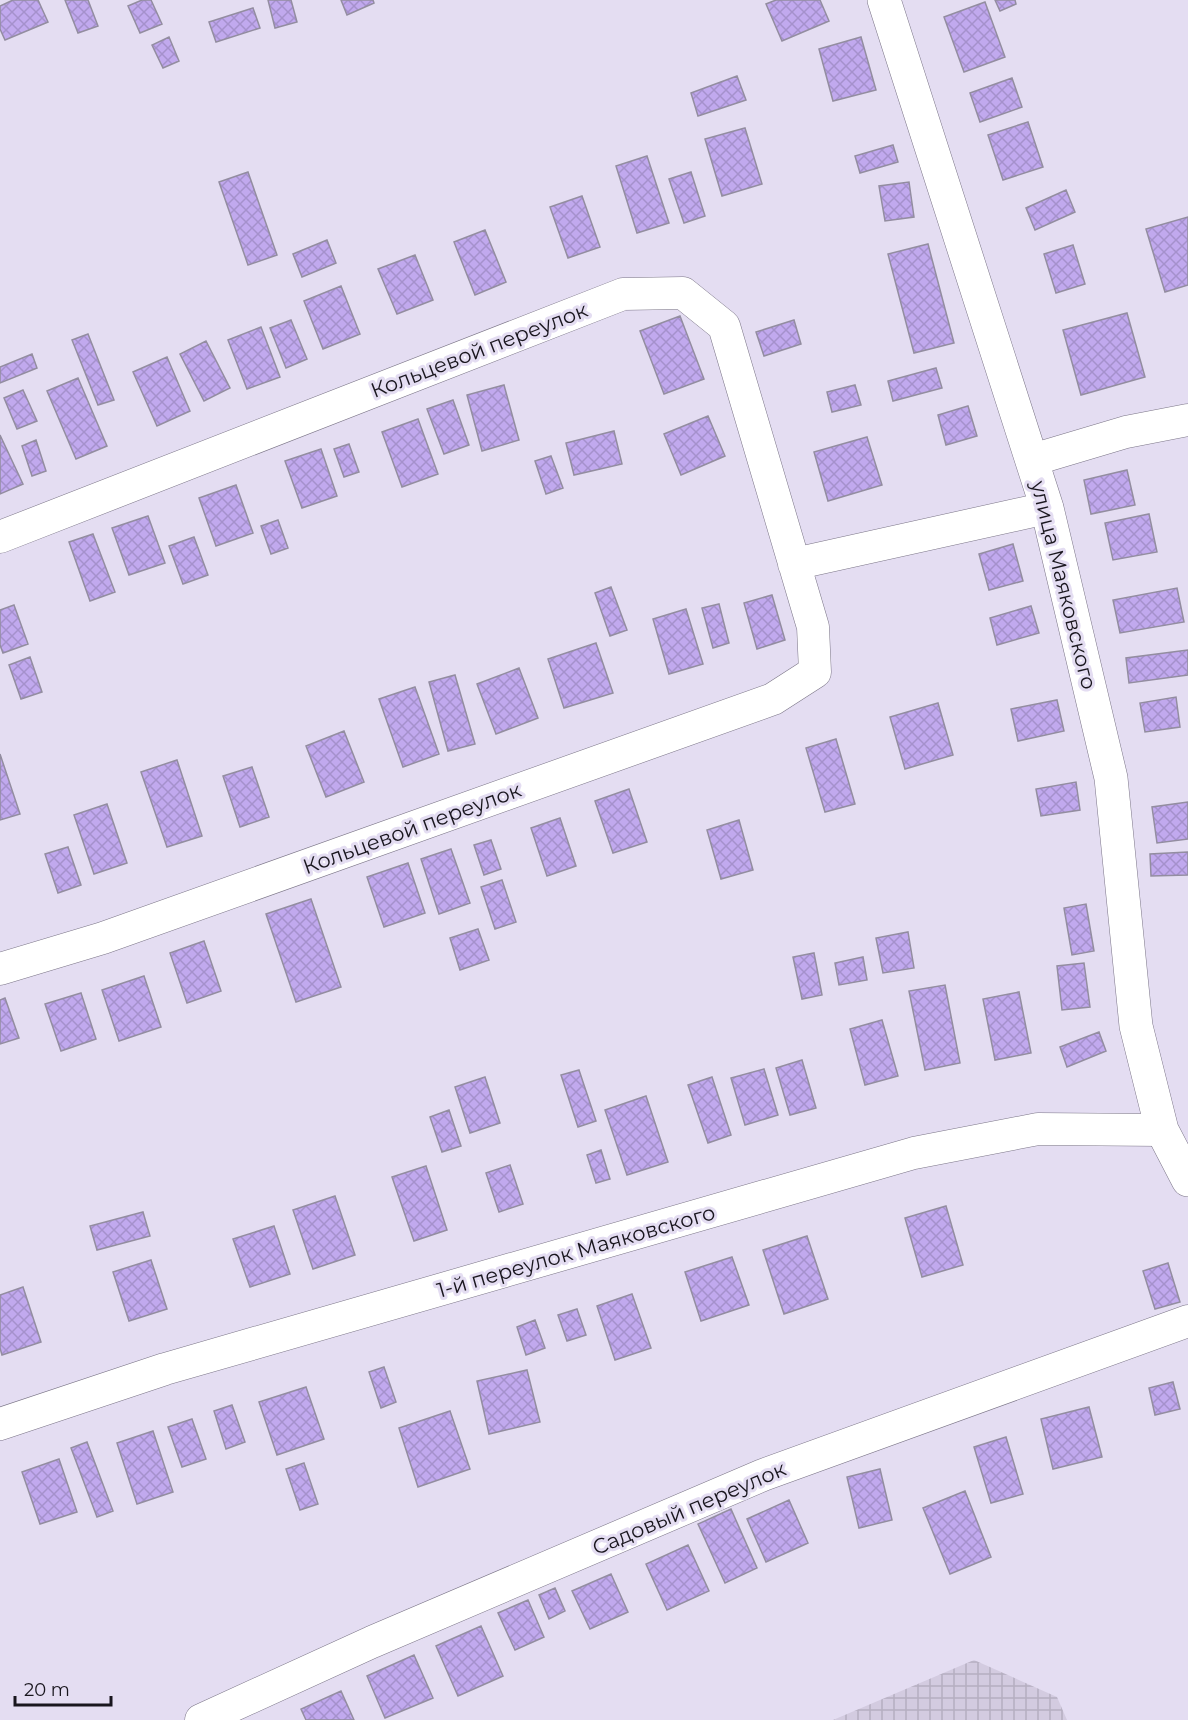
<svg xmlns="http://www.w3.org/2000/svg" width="1188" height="1720" font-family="Montserrat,sans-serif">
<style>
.industrial{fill:url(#industrial-grid)}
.building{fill:url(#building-cross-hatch);stroke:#938da0;stroke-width:1.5}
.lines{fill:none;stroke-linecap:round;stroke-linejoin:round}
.minor-casing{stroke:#7b7587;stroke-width:33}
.tertiary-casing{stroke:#7b7587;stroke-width:34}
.minor{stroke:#fff;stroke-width:32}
.tertiary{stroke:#fff;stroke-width:33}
.labels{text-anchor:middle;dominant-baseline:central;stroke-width:6;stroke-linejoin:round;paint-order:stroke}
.street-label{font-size:21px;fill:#19161e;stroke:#e4ddf2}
</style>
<defs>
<pattern id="industrial-grid" width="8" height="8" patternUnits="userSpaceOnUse" patternTransform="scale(1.5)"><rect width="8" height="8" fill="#d3cbe0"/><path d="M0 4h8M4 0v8" fill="none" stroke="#b5aec0"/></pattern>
<pattern id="building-cross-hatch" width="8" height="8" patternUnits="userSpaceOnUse" patternTransform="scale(1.5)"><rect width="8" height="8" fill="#c1a9ee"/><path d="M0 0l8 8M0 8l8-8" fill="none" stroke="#a591cc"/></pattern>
</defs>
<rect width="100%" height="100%" fill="#e4ddf2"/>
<path class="industrial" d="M974,1660l83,37 10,23h-234z"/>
<path class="building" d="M13,0h25l10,22 -43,18 -5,-11v-23z
M65,0h23l10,26 -20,7z
M142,0h9l11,24 -22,9 -12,-27z
M268,0h23l6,22 -22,6z
M341,0h32l1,3 -27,12z
M776,0h44l9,21 -47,20 -16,-37z
M995,0h20l1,4 -16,7z
M985,2l20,55 -41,15 -20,-55z
M253,8l7,20 -44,14 -7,-20z
M169,37l10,24 -16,7 -11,-23z
M861,37l15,53 -43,11 -14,-52z
M737,76l9,24 -48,16 -7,-23z
M1012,78l10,29 -42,15 -10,-29z
M1028,122l15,45 -40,13 -15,-45z
M745,128l17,56 -40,12 -17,-57z
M893,145l5,17 -38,11 -5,-17z
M647,156l22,67 -32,10 -21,-67z
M248,172l29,83 -29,10 -29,-83z
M691,172l14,44 -21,7 -15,-44z
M909,182l5,35 -29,4 -6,-35z
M1066,190l9,22 -40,18 -9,-22z
M582,196l18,51 -32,11 -18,-51z
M1188,217v68l-23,7 -19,-63z
M485,230l21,52 -31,13 -21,-53z
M327,240l9,23 -34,14 -9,-23z
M928,244l26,99 -40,10 -26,-99z
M1073,245l12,39 -29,9 -12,-39z
M415,255l18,45 -36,14 -19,-45z
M341,286l19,48 -37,15 -19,-48z
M1127,313l18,64 -64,18 -18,-65z
M680,316l24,63 -40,15 -24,-63z
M291,320l16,39 -21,9 -16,-40z
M794,320l7,24 -37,12 -8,-24z
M261,327l19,50 -33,12 -19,-49z
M88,334l26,66 -16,5 -26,-65z
M206,341l24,47 -26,13 -24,-47z
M32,354l5,14 -37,15v-16z
M167,357l23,54 -33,15 -24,-54z
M936,368l6,20 -49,13 -5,-20z
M78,378l29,68 -31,13 -29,-68z
M504,385l15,55 -37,11 -15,-56z
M855,385l6,20 -29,7 -5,-20z
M23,390l14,31 -20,8 -13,-31z
M453,400l16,45 -25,9 -17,-45z
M968,406l9,30 -31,9 -8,-30z
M708,416l17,40 -44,19 -17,-41z
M418,419l20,55 -36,13 -20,-55z
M614,431l8,33 -48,11 -8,-32z
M0,435l23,49 -23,10z
M867,437l15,48 -54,16 -14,-49z
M36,440l10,31 -14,5 -10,-30z
M349,444l10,28 -15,5 -10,-28z
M321,449l16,47 -35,12 -17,-47z
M551,456l12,32 -17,6 -11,-33z
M1127,470l8,35 -44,9 -7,-34z
M236,485l17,48 -37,13 -17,-48z
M1149,514l8,38 -44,8 -8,-37z
M148,516l17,47 -36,12 -17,-47z
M278,520l10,28 -17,6 -10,-28z
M93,534l22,58 -25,9 -21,-59z
M194,537l14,38 -25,9 -14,-38z
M1013,544l10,37 -34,9 -10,-36z
M611,587l16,43 -17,6 -15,-43z
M1177,588l7,34 -64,11 -7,-33z
M772,595l13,45 -28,9 -13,-46z
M719,604l10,39 -16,5 -11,-40z
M14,605l14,39 -25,9 -3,-8v-35z
M1031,606l8,27 -42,12 -7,-27z
M686,609l17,55 -34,10 -16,-55z
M596,643l17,50 -49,15 -16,-49z
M1188,650v25l-59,8 -3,-25z
M30,657l12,35 -21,7 -12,-34z
M519,668l19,50 -42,16 -19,-50z
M455,675l20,69 -27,7 -19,-69z
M415,687l24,67 -36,13 -24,-68z
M1176,697l4,30 -35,5 -5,-29z
M1057,700l7,31 -46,10 -7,-32z
M938,703l15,52 -48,14 -15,-52z
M344,731l20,51 -38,15 -20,-51z
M836,739l19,65 -30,8 -19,-64z
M0,754l20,60 -20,6z
M177,760l25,76 -35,11 -26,-75z
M252,767l17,50 -29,10 -17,-51z
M1076,782l4,28 -39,6 -5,-27z
M629,789l18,53 -34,11 -18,-52z
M1188,802v37l-31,4 -5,-36z
M107,804l20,59 -33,11 -20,-59z
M560,818l16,48 -29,10 -16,-48z
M739,820l14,50 -32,9 -14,-49z
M491,840l10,29 -17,6 -10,-30z
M68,847l13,38 -23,8 -13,-39z
M451,849l19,54 -31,11 -18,-55z
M1188,852v23l-37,1 -1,-22z
M408,863l17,50 -41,14 -17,-50z
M502,880l14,42 -21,7 -14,-42z
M311,899l30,88 -45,15 -30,-88z
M1086,904l8,47 -22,4 -8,-47z
M478,929l11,31 -29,10 -10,-32z
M908,932l6,36 -31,5 -7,-35z
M204,941l17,50 -34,12 -17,-50z
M814,953l8,42 -20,4 -9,-42z
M863,957l4,23 -28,5 -4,-22z
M1084,963l6,44 -28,3 -5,-44z
M144,976l17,51 -42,14 -17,-51z
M945,985l15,78 -35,7 -16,-79z
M1019,992l12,61 -36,7 -12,-61z
M81,993l15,46 -35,12 -16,-47z
M5,998l14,40 -19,6v-44z
M882,1020l16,56 -33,9 -15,-56z
M1099,1032l7,19 -39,16 -7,-20z
M802,1060l14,48 -26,7 -14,-47z
M764,1069l14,46 -33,10 -14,-47z
M579,1070l17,51 -18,6 -17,-52z
M485,1077l15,46 -30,10 -15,-46z
M712,1077l19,58 -23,8 -20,-58z
M646,1096l22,66 -41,13 -22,-65z
M449,1110l12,36 -19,6 -12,-35z
M601,1150l9,29 -14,4 -9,-28z
M510,1165l13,39 -24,8 -13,-39z
M426,1166l21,64 -33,11 -22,-64z
M335,1196l20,59 -42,14 -20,-59z
M946,1206l17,59 -41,12 -17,-59z
M143,1212l7,24 -53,14 -7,-24z
M274,1226l16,48 -40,13 -17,-48z
M807,1236l21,63 -44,15 -21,-64z
M732,1257l17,48 -48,16 -16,-49z
M151,1260l16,49 -38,12 -16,-49z
M1168,1263l12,39 -25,7 -12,-38z
M23,1287l18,55 -39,13 -2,-7v-53z
M632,1294l19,54 -36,12 -18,-54z
M577,1309l9,26 -19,6 -9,-26z
M535,1320l10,28 -19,7 -9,-28z
M384,1367l12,35 -15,6 -12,-36z
M527,1370l13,52 -51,12 -12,-53z
M1173,1382l7,27 -25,6 -6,-27z
M306,1387l18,52 -47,16 -18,-53z
M232,1405l13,37 -19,7 -12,-38z
M1089,1407l13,50 -49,12 -12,-50z
M450,1411l20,58 -52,18 -19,-59z
M192,1419l14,40 -24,8 -14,-40z
M153,1431l20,61 -36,12 -20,-61z
M1006,1437l17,57 -32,9 -17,-56z
M87,1442l26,69 -16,6 -26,-69z
M59,1459l18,53 -37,12 -18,-52z
M304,1463l14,41 -18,6 -14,-41z
M880,1469l12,51 -33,8 -12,-51z
M965,1491l26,66 -41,17 -27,-66z
M789,1500l19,43 -42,19 -19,-43z
M731,1509l26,59 -32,15 -27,-59z
M688,1545l21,46 -42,19 -21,-46z
M611,1574l17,38 -38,17 -18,-38z
M555,1588l10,23 -16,8 -10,-24z
M528,1600l16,37 -29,13 -17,-37z
M481,1626l22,50 -45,20 -22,-50z
M414,1655l19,43 -48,20 -18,-42z
M341,1691l13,29h-48l-5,-11z"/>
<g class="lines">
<g class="minor-casing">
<path id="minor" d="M1032,460l94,-28 62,-12
M0,537l623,-243 60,-1 41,33 89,301 2,45 -42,27 -670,239 -103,31
M794,564l253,-56
M0,1424l165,-55 749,-216 124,-24 124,1
M201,1720l171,-78 391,-167 425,-154"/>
</g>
<g class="tertiary-casing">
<path id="tertiary" d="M884,0l163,508 64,270 25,248 26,104 26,50"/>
</g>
<use href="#minor" class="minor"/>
<use href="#tertiary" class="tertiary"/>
</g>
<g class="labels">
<g class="street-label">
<text transform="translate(479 350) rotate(-21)">Кольцевой переулок</text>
<text transform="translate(1064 585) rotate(76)">улица Маяковского</text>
<text transform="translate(412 828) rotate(-20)">Кольцевой переулок</text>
<text transform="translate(576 1251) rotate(-16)">1-й переулок Маяковского</text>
<text transform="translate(689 1508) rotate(-23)">Садовый переулок</text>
</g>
</g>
<path d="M15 1696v9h96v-9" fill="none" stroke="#19161e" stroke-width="3"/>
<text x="24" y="1696" font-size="18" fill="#19161e" stroke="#e4ddf2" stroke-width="4.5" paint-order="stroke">20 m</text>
</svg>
